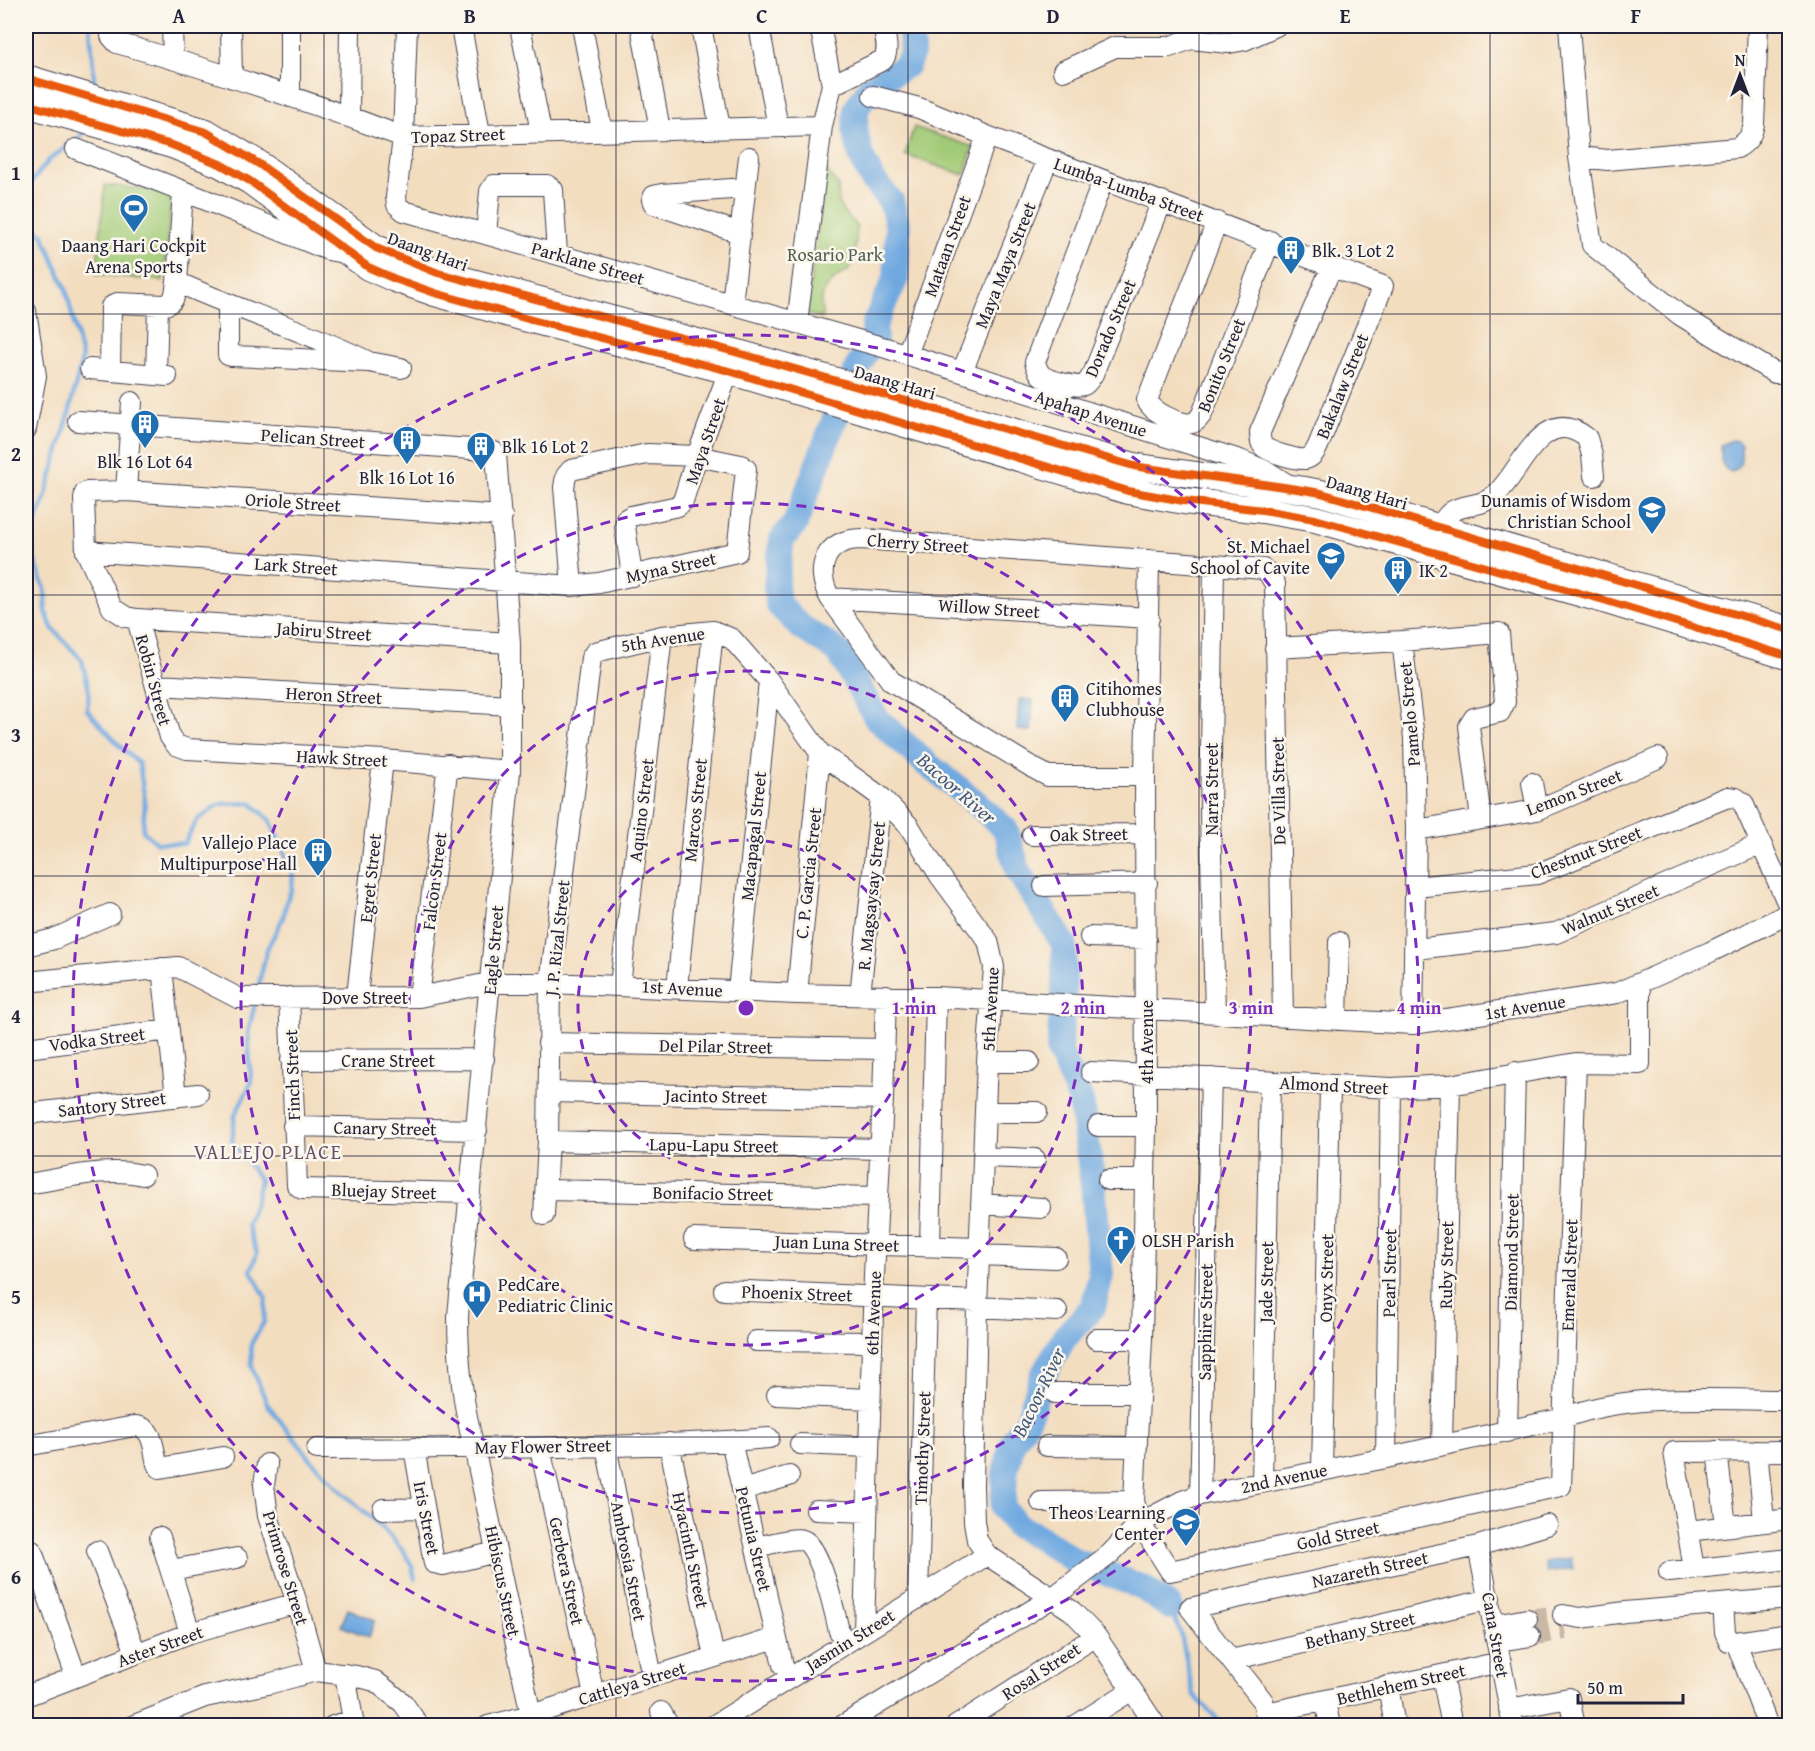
<svg xmlns="http://www.w3.org/2000/svg" width="1815" height="1751" font-family="'Gentium Book Plus',serif">
<style>
.green{fill:#a2cb77;stroke:#627659;stroke-width:1.5}
.water{fill:#70a9e0;stroke:#49668e;stroke-width:1.5}
.lines{fill:none;stroke-linecap:round;stroke-linejoin:round}
.stream{stroke:#70a9e0;stroke-width:4.5}
.river{stroke:#70a9e0;stroke-width:26}
.minor-tunnel{stroke:#c9b8a5;stroke-width:20;stroke-dasharray:20 10;stroke-linecap:butt}
.minor-casing{stroke:#413e4f;stroke-width:22}
.major-casing{stroke:#413e4f;stroke-width:28}
.minor{stroke:#fff;stroke-width:20}
.major{stroke:#fff;stroke-width:26}
.cycleway-casing{stroke:#fbf7ec;stroke-width:11}
.cycleway{stroke:#e8590c;stroke-width:8}
.grid{fill:none;stroke:#22223b;stroke-width:1.5;stroke-opacity:0.55}
.ring{fill:none;stroke:#7b2cbf;stroke-width:3;stroke-dasharray:10 8}
.labels{text-anchor:middle;dominant-baseline:central;stroke-width:5;stroke-linejoin:round;paint-order:stroke}
.street-label{font-size:18px;fill:#22223b;stroke:#fbf7ec}
.poi-label{font-size:18px;fill:#22223b;stroke:#fbf7ec;text-anchor:start}
.park-label{font-size:18px;fill:#4f5d50;stroke:#fbf7ec}
.water-label{font-size:20px;font-style:italic;fill:#41587d;stroke:#fbf7ec}
.neighbourhood-label{font-size:20px;letter-spacing:1.5px;fill:#66516c;stroke:#fbf7ec}
.centre{fill:#7b2cbf;stroke:#fbf7ec;stroke-width:3}
.ring-label{font-size:18px;text-anchor:middle;font-weight:bold;fill:#7b2cbf;stroke:#fbf7ec;stroke-width:5;stroke-linejoin:round;paint-order:stroke}
.neatline{fill:none;stroke:#22223b;stroke-width:2}
.grid-label{font-size:20px;text-anchor:middle;font-weight:bold;fill:#22223b}
</style>
<rect width="100%" height="100%" fill="#fbf7ec"/>
<filter id="ink" filterUnits="userSpaceOnUse"><feTurbulence type="fractalNoise" baseFrequency=".0167" numOctaves="2"/><feDisplacementMap in="SourceGraphic" scale="12" xChannelSelector="R" yChannelSelector="G"/><feConvolveMatrix kernelMatrix="1 2 1 2 8 2 1 2 1" color-interpolation-filters="sRGB"/></filter>
<filter id="wash" filterUnits="userSpaceOnUse"><feTurbulence type="fractalNoise" baseFrequency=".008" numOctaves="4" result="noise"/><feDisplacementMap in="SourceGraphic" scale="24" xChannelSelector="R" yChannelSelector="G"/><feGaussianBlur stdDeviation="1.35" result="paint"/><feColorMatrix in="noise" values="0 0 0 0 0 0 0 0 0 0 0 0 0 0 0 0 0 1.4 0 .05"/><feComposite in="paint" operator="in"/></filter>
<g filter="url(#wash)">
<rect width="100%" height="100%" fill="#f3ddbf"/>
<path class="green" d="M914,127l59,20 -9,28 -59,-20z
M826,170l12,15 1,19 4,8 11,10 3,6 -3,34 -5,8 -12,7 -12,12 -4,13 2,16 -17,-4z
M105,185l67,7 -9,89 -67,-7z"/>
<path class="water" d="M1731,440l6,1 4,4c0,12 3,22 -10,27 -12,-5 -10,-15 -10,-27z
M1019,699l14,1 -2,31 -14,-1z
M1571,1558l2,11 -26,4 -2,-11z
M348,1609l27,11 -6,17 -28,-11z"/>
<g class="lines">
<path class="stream" d="M90,26l5,65
M26,189l23,-29 33,-25 4,-7
M26,220l17,15 23,54 16,69 -14,60 -25,87 -13,30 4,24 11,30 1,23 6,16 30,32 7,31 -2,19 30,33 22,21 6,36 -2,31 14,12 27,1 13,-24 23,-16 31,-1 19,17 23,52 -1,17 -5,11 -4,18 -16,31 -10,43
M255,1003l-7,30 3,50 -16,32 -3,27 28,38 -5,23 -8,22 10,28 -6,18 15,27 -2,24 -13,22 1,23 15,37 45,57 29,30 41,36 22,25 8,14 3,13
M1170,1607l11,27 12,60 31,32"/>
<path class="river" d="M909,26l2,3 1,24 -5,12 -37,23 -14,21 -1,22 6,25 11,23 19,22 7,26 -2,51 -22,47 1,14 -5,5 -12,23 -24,54 -39,103 -13,15 -6,46 2,19 23,23 37,24 39,68 51,46 44,34 34,31 12,41 46,73v43l-5,63 22,51 12,83 8,91 -8,32 -29,31 -22,39 -14,42 -16,24 -7,31 -2,33 13,18 26,14 30,20 71,29 27,19"/>
</g>
</g>
<g filter="url(#ink)">
<g class="lines">
<path class="minor-tunnel" d="M1527,1619l36,-4
M1530,1636l35,-6"/>
<g class="minor-casing">
<path id="minor" d="M111,26v10l6,7c96,27 192,58 286,94l419,-11
M172,26l1,33
M231,26l1,52
M407,26l-4,111 -7,60 1,8 7,6 482,137 354,112 28,12 20,13
M461,26l19,108
M520,26l21,106
M582,26l20,105
M641,26l19,104
M701,26l19,102
M759,26l19,101
M820,26l12,59
M1569,26l10,131 13,88 88,70 95,58 15,-1
M1063,71l52,-24h54l22,-8 38,4 16,-3 31,-14
M873,96l46,12 68,28 396,150 -65,160c-3,6 -6,12 -13,13 -8,1 -37,-7 -42,-13 -3,-4 -3,-9 -3,-14l72,-166
M290,97v-71
M349,116l1,-90
M76,149l125,49 127,52 16,3
M1579,157l29,3 129,-12c10,-6 15,-12 17,-24l4,-98
M1103,180l-68,182c1,4 3,9 6,13 6,5 35,13 43,10 4,-2 6,-7 9,-11l69,-173
M183,191l-6,91c63,29 130,49 192,80
M1217,222l-70,178c3,11 34,26 45,23 5,-1 7,-5 10,-9l68,-173
M740,233l-86,-29 -2,-4 2,-4 8,-2 83,-6
M486,234l4,-43 4,-6h53l6,5 4,64
M732,304l17,-147
M228,305v50l4,1 137,6 32,6
M26,311l10,65 -10,53
M797,323l25,-197 10,-41 51,-25c7,-10 2,-23 0,-34
M907,355l80,-219
M90,369l77,7
M110,371l1,-64 6,-4 48,2c11,-3 10,-13 12,-23
M962,372l86,-213
M156,375l2,-70
M78,421l407,29 9,2 2,2 14,189v128l-52,545c0,45 4,87 16,131l57,268
M126,491l6,-89
M502,516l-376,-25 -39,1 -2,1 -1,6 2,52 26,57 14,9 11,2 33,118 6,8 11,4 196,11 127,11
M1440,529c11,-32 34,-16 55,-34 26,-22 47,-93 92,-57l5,17 2,21
M86,551l486,35 27,-3 138,-31 9,-83 -5,-4 -44,-9 -50,-2 -76,16 -5,6 -2,11 8,99
M1149,560l-4,216 1,350 -4,213 -8,162 6,22 30,48 391,-85 15,-423
M1214,565l-4,250 5,199
M632,576l-7,-50 1,-7 5,-3 47,-10 5,-5 14,-45 32,-85
M830,598l319,20
M137,619l373,24
M1275,648l127,-7
M157,685l354,20
M1145,776h-97l-13,-7 -144,-88 -61,-83c-16,-30 -5,-59 32,-59l352,26 49,4 6,5 6,10 8,433
M1532,783l5,27
M1416,830l121,-20 121,-52
M1032,835l114,-1
M1044,886l103,-3
M1416,887l121,-13 191,-77 8,1 7,5 47,106
M1090,937l56,2
M26,946l28,-7 56,-25
M1415,949l141,-16 205,-89
M162,968l14,129
M26,982l152,-15 60,31 181,-1 70,-14h61l247,11 139,3 477,27 204,-31 93,-41 80,-39
M620,985l42,-349
M677,988l36,-357
M738,991l31,-310
M797,994l23,-241
M860,995l21,-198
M357,996l26,-236
M289,997l8,188 5,4 168,4
M419,997l29,-233
M1337,1020l2,-78
M1413,1024l3,-194 -2,-92 -12,-97 97,-8 6,69 -5,10 -26,6 -5,8 12,93
M548,1043l336,6
M26,1048l143,-18
M291,1060l193,-1
M987,1062h42
M1091,1072l300,16 59,-3 126,-22 64,1v-81
M549,1092l334,7
M986,1112h51
M26,1114l172,-20
M293,1126l184,4
M1098,1126h48
M548,1141l332,8
M984,1157l51,2
M1108,1180h37
M26,1184c37,-5 80,-18 117,-9
M547,1190l331,7
M981,1204l60,4
M544,1215l4,-74 2,-158 41,-325 4,-6 67,-16 51,-5 19,8 37,42 51,72 61,44 28,29 31,50 48,65 6,26 -7,95 -10,245 -4,178 1,36 3,19 10,15 85,56 24,25 60,90
M694,1239l285,9
M930,1246l6,-249
M979,1255l77,3
M724,1290l253,11
M977,1307l80,4
M1096,1339h46
M756,1341l116,1
M1055,1393h84
M777,1395l93,4
M1507,1432l8,-360
M731,1441l52,224
M669,1443l45,214
M800,1444l69,3
M1442,1445l8,-360
M26,1446l109,-20c19,1 18,22 22,38l3,4 63,-11
M606,1446l46,231
M1047,1446l90,1
M414,1448l20,115 9,2 53,-13
M540,1448l54,247
M317,1449c151,-2 302,1 452,-11
M1717,1451l9,75
M1757,1451l7,70
M1386,1458l5,-370
M267,1464l-3,21 4,31 29,87 19,68
M1322,1470l8,-384
M1262,1483l8,-401
M742,1490l47,-14
M1200,1495l11,-417
M1041,1502l93,-1
M383,1509l41,-1
M816,1510l51,2
M1688,1531l102,-12
M160,1537l30,96
M1478,1546l35,180
M756,1547c11,-2 37,-10 47,-7 17,5 32,73 36,91
M32,1551l44,125
M97,1551l39,102
M1694,1569l-20,-117 116,-1
M171,1570l66,-12
M1669,1572l121,-13
M918,1598l8,-299
M1723,1604l2,28 4,9 7,1 32,84
M1563,1615l18,3 44,-6 165,-14
M1495,1625l32,-6
M864,1631l10,-356 9,-176 3,-104
M1497,1641l33,-5
M1736,1642l54,-8
M1231,1660l259,-61
M345,1674l9,52
M1442,1675l10,51
M1388,1686l7,40
M26,1696l164,-63 107,-30
M1325,1701l5,25
M1509,1709l60,-11 6,28
M661,1712l8,14
M1266,1713l235,-51
M132,1726l73,-29 63,-13 48,-13 40,5 19,5 28,22 16,23
M333,1726l20,-6
M488,1726l43,-11 245,-77
M713,1726l274,-171
M842,1726l210,-128 58,-44 30,-31 42,-22 18,-6 186,-37 178,-40c65,-26 156,-18 226,-18
M956,1726l140,-90
M1075,1726l57,-36
M1268,1726l-5,-25 -73,-93 288,-62 69,-21"/>
</g>
<g class="major-casing">
<path id="major" d="M26,78l180,54 53,32 117,84 62,25 297,79 399,114c62,10 125,16 187,27l469,137
M26,104l146,41 48,19 30,17 118,86 27,12 40,14 93,26 201,52 399,120 56,10 79,9 52,9 289,81 186,57"/>
</g>
<use href="#minor" class="minor"/>
<use href="#major" class="major"/>
<g class="cycleway-casing">
<path id="cycleway" d="M26,78l180,54 53,32 117,84 62,25 297,79 399,114c62,10 125,16 187,27l469,137
M26,104l146,41 48,19 30,17 118,86 27,12 40,14 93,26 201,52 399,120 56,10 79,9 52,9 289,81 186,57"/>
</g>
<use href="#cycleway" class="cycleway"/>
</g>
</g>
<path class="grid" d="M324,26v1700M616,26v1700M908,26v1700M1199,26v1700M1490,26v1700M26,314h1764M26,595h1764M26,876h1764M26,1156h1764M26,1437h1764"/>
<g class="ring">
<circle cx="746" cy="1008" r="168"/>
<circle cx="746" cy="1008" r="337"/>
<circle cx="746" cy="1008" r="505"/>
<circle cx="746" cy="1008" r="673"/>
</g>
<defs>
<g id="stadium-pin" transform="scale(1.5)"><path d="M0 17L-7.5 6A9.5 9.5 0 1 1 7.5 6Z" fill="#1f6fb2" stroke="#fbf7ec"/><path d="M0-5a6.5 5 0 1 0 0 10a6.5 5 0 1 0 0-10ZM-3.5-1.8h7v3.6h-7Z" fill="#fff"/></g>
<g id="building-pin" transform="scale(1.5)"><path d="M0 17L-7.5 6A9.5 9.5 0 1 1 7.5 6Z" fill="#1f6fb2" stroke="#fbf7ec"/><path d="M-4-6H4V6H1V3H-1V6H-4ZM-2.5-4.3h1.7v1.8h-1.7ZM.8-4.3h1.7v1.8H.8ZM-2.5-1h1.7V.8h-1.7ZM.8-1h1.7V.8H.8Z" fill="#fff"/></g>
<g id="school-pin" transform="scale(1.5)"><path d="M0 17L-7.5 6A9.5 9.5 0 1 1 7.5 6Z" fill="#1f6fb2" stroke="#fbf7ec"/><path d="M0-5L7-2L0 1L-7-2ZM-4 1L0 2.5L4 1V4Q0 6-4 4Z" fill="#fff"/></g>
<g id="church-pin" transform="scale(1.5)"><path d="M0 17L-7.5 6A9.5 9.5 0 1 1 7.5 6Z" fill="#1f6fb2" stroke="#fbf7ec"/><path d="M-1.2-6h2.4v3.5h3.3v2.4h-3.3V6h-2.4V-.1h-3.3v-2.4h3.3Z" fill="#fff"/></g>
<g id="hospital-pin" transform="scale(1.5)"><path d="M0 17L-7.5 6A9.5 9.5 0 1 1 7.5 6Z" fill="#1f6fb2" stroke="#fbf7ec"/><path d="M-5-5h3v3.5h4V-5h3V5h-3V1.5h-4V5h-3Z" fill="#fff"/></g>
</defs>
<g fill-rule="evenodd">
<use href="#stadium-pin" x="134" y="208"/>
<use href="#building-pin" x="1291" y="250"/>
<use href="#building-pin" x="145" y="424"/>
<use href="#building-pin" x="407" y="440"/>
<use href="#building-pin" x="481" y="446"/>
<use href="#school-pin" x="1652" y="510"/>
<use href="#school-pin" x="1331" y="556"/>
<use href="#building-pin" x="1398" y="570"/>
<use href="#building-pin" x="1065" y="698"/>
<use href="#building-pin" x="318" y="852"/>
<use href="#church-pin" x="1121" y="1240"/>
<use href="#hospital-pin" x="477" y="1294"/>
<use href="#school-pin" x="1186" y="1522"/>
</g>
<g class="labels">
<g class="street-label">
<text transform="translate(458 135) rotate(-2)">Topaz Street</text>
<text transform="translate(1129 189) rotate(20)">Lumba-Lumba Street</text>
<text transform="translate(947 246) rotate(-70)">Mataan Street</text>
<text transform="translate(428 251) rotate(20)">Daang Hari</text>
<text transform="translate(588 263) rotate(16)">Parklane Street</text>
<text transform="translate(1005 265) rotate(-68)">Maya Maya Street</text>
<text transform="translate(1110 328) rotate(-67)">Dorado Street</text>
<text transform="translate(1221 365) rotate(-68)">Bonito Street</text>
<text transform="translate(895 382) rotate(16)">Daang Hari</text>
<text transform="translate(1342 386) rotate(-68)">Bakalaw Street</text>
<text transform="translate(1091 413) rotate(18)">Apahap Avenue</text>
<text transform="translate(313 438) rotate(4)">Pelican Street</text>
<text transform="translate(705 441) rotate(-71)">Maya Street</text>
<text transform="translate(1367 492) rotate(16)">Daang Hari</text>
<text transform="translate(293 502) rotate(4)">Oriole Street</text>
<text transform="translate(918 543) rotate(4)">Cherry Street</text>
<text transform="translate(296 566) rotate(4)">Lark Street</text>
<text transform="translate(671 567) rotate(-12)">Myna Street</text>
<text transform="translate(989 608) rotate(4)">Willow Street</text>
<text transform="translate(324 631) rotate(4)">Jabiru Street</text>
<text transform="translate(663 639) rotate(-9)">5th Avenue</text>
<text transform="translate(154 680) rotate(75)">Robin Street</text>
<text transform="translate(334 695) rotate(3)">Heron Street</text>
<text transform="translate(1409 714) rotate(-95)">Pamelo Street</text>
<text transform="translate(342 758) rotate(3)">Hawk Street</text>
<text transform="translate(1211 789) rotate(-90)">Narra Street</text>
<text transform="translate(1278 791) rotate(-91)">De Villa Street</text>
<text transform="translate(1574 792) rotate(-21)">Lemon Street</text>
<text transform="translate(641 810) rotate(-83)">Aquino Street</text>
<text transform="translate(695 810) rotate(-84)">Marcos Street</text>
<text transform="translate(1089 834) rotate(-1)">Oak Street</text>
<text transform="translate(753 836) rotate(-84)">Macapagal Street</text>
<text transform="translate(1586 852) rotate(-21)">Chestnut Street</text>
<text transform="translate(808 873) rotate(-84)">C. P. Garcia Street</text>
<text transform="translate(370 878) rotate(-84)">Egret Street</text>
<text transform="translate(434 881) rotate(-83)">Falcon Street</text>
<text transform="translate(871 896) rotate(-84)">R. Magsaysay Street</text>
<text transform="translate(1610 909) rotate(-23)">Walnut Street</text>
<text transform="translate(557 938) rotate(-84)">J. P. Rizal Street</text>
<text transform="translate(493 950) rotate(-85)">Eagle Street</text>
<text transform="translate(682 988) rotate(3)">1st Avenue</text>
<text x="365" y="997">Dove Street</text>
<text transform="translate(1525 1007) rotate(-9)">1st Avenue</text>
<text transform="translate(990 1009) rotate(-87)">5th Avenue</text>
<text transform="translate(97 1039) rotate(-7)">Vodka Street</text>
<text transform="translate(1146 1042) rotate(-90)">4th Avenue</text>
<text transform="translate(716 1046) rotate(1)">Del Pilar Street</text>
<text x="388" y="1060">Crane Street</text>
<text transform="translate(292 1075) rotate(-92)">Finch Street</text>
<text transform="translate(1334 1085) rotate(3)">Almond Street</text>
<text transform="translate(716 1096) rotate(1)">Jacinto Street</text>
<text transform="translate(112 1104) rotate(-7)">Santory Street</text>
<text transform="translate(385 1128) rotate(1)">Canary Street</text>
<text transform="translate(714 1145) rotate(1)">Lapu-Lapu Street</text>
<text transform="translate(384 1191) rotate(2)">Bluejay Street</text>
<text transform="translate(713 1193) rotate(1)">Bonifacio Street</text>
<text transform="translate(837 1243) rotate(2)">Juan Luna Street</text>
<text transform="translate(1511 1252) rotate(-89)">Diamond Street</text>
<text transform="translate(1446 1265) rotate(-89)">Ruby Street</text>
<text transform="translate(1389 1273) rotate(-89)">Pearl Street</text>
<text transform="translate(1569 1275) rotate(-88)">Emerald Street</text>
<text transform="translate(1326 1278) rotate(-89)">Onyx Street</text>
<text transform="translate(1266 1282) rotate(-89)">Jade Street</text>
<text transform="translate(797 1293) rotate(2)">Phoenix Street</text>
<text transform="translate(873 1313) rotate(-88)">6th Avenue</text>
<text transform="translate(1205 1322) rotate(-89)">Sapphire Street</text>
<text transform="translate(543 1446) rotate(-1)">May Flower Street</text>
<text transform="translate(922 1448) rotate(-88)">Timothy Street</text>
<text transform="translate(1284 1478) rotate(-12)">2nd Avenue</text>
<text transform="translate(427 1518) rotate(79)">Iris Street</text>
<text transform="translate(1338 1535) rotate(-12)">Gold Street</text>
<text transform="translate(754 1539) rotate(77)">Petunia Street</text>
<text transform="translate(691 1550) rotate(78)">Hyacinth Street</text>
<text transform="translate(629 1561) rotate(79)">Ambrosia Street</text>
<text transform="translate(286 1568) rotate(73)">Primrose Street</text>
<text transform="translate(1370 1569) rotate(-12)">Nazareth Street</text>
<text transform="translate(567 1571) rotate(78)">Gerbera Street</text>
<text transform="translate(503 1581) rotate(78)">Hibiscus Street</text>
<text transform="translate(1360 1630) rotate(-13)">Bethany Street</text>
<text transform="translate(1496 1635) rotate(80)">Cana Street</text>
<text transform="translate(850 1640) rotate(-32)">Jasmin Street</text>
<text transform="translate(160 1646) rotate(-20)">Aster Street</text>
<text transform="translate(1041 1671) rotate(-33)">Rosal Street</text>
<text transform="translate(632 1683) rotate(-17)">Cattleya Street</text>
<text transform="translate(1401 1684) rotate(-13)">Bethlehem Street</text>
</g>
<g class="poi-label">
<text x="134" y="245" text-anchor="middle">Daang Hari Cockpit<tspan x="134" dy="21">Arena Sports</tspan></text>
<text x="1312" y="250">Blk. 3 Lot 2</text>
<text x="502" y="446">Blk 16 Lot 2</text>
<text x="145" y="461" text-anchor="middle">Blk 16 Lot 64</text>
<text x="407" y="477" text-anchor="middle">Blk 16 Lot 16</text>
<text x="1631" y="500" text-anchor="end">Dunamis of Wisdom<tspan x="1631" dy="21">Christian School</tspan></text>
<text x="1310" y="546" text-anchor="end">St. Michael<tspan x="1310" dy="21">School of Cavite</tspan></text>
<text x="1419" y="570">IK 2</text>
<text x="1086" y="688">Citihomes<tspan x="1086" dy="21">Clubhouse</tspan></text>
<text x="297" y="842" text-anchor="end">Vallejo Place<tspan x="297" dy="21">Multipurpose Hall</tspan></text>
<text x="1142" y="1240">OLSH Parish</text>
<text x="498" y="1284">PedCare<tspan x="498" dy="21">Pediatric Clinic</tspan></text>
<text x="1165" y="1512" text-anchor="end">Theos Learning<tspan x="1165" dy="21">Center</tspan></text>
</g>
<g class="park-label">
<text x="835" y="254">Rosario Park</text>
</g>
<g class="water-label">
<text transform="translate(957 788) rotate(41)">Bacoor River</text>
<text transform="translate(1038 1392) rotate(-64)">Bacoor River</text>
</g>
<g class="neighbourhood-label">
<text x="268" y="1151">VALLEJO PLACE</text>
</g>
</g>
<circle cx="746" cy="1008" r="9" class="centre"/>
<g class="ring-label">
<text x="914" y="1014">1 min</text>
<text x="1083" y="1014">2 min</text>
<text x="1251" y="1014">3 min</text>
<text x="1419" y="1014">4 min</text>
</g>
<rect width="1815" height="1751" fill="none" stroke="#fbf7ec" stroke-width="66"/>
<g transform="translate(1740 75)" stroke="#fbf7ec" stroke-width="4.5" paint-order="stroke">
<path d="M0-4.5L10 22L0 15L-10 22Z" fill="#22223b"/>
<text y="-9" font-size="16" font-weight="bold" text-anchor="middle" fill="#22223b">N</text>
</g>
<path d="M1578 1694v9h105v-9" fill="none" stroke="#22223b" stroke-width="3"/>
<text x="1587" y="1694" font-size="18" fill="#22223b" stroke="#fbf7ec" stroke-width="4.5" paint-order="stroke">50 m</text>
<rect x="33" y="33" width="1749" height="1685" class="neatline"/>
<g class="grid-label">
<text x="179" y="23">A</text>
<text x="470" y="23">B</text>
<text x="762" y="23">C</text>
<text x="1053" y="23">D</text>
<text x="1345" y="23">E</text>
<text x="1636" y="23">F</text>
<text x="16" y="180">1</text>
<text x="16" y="461">2</text>
<text x="16" y="742">3</text>
<text x="16" y="1023">4</text>
<text x="16" y="1304">5</text>
<text x="16" y="1584">6</text>
</g>
</svg>
